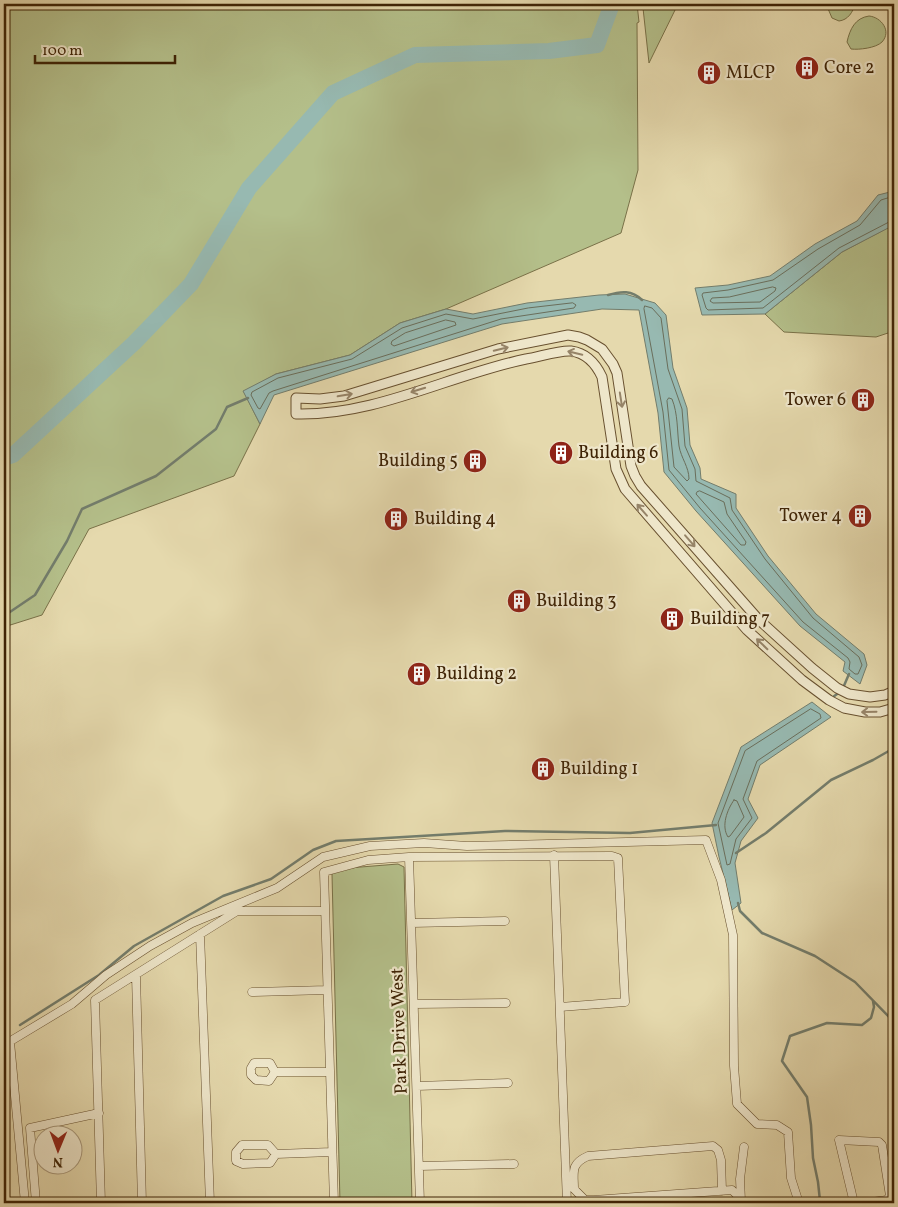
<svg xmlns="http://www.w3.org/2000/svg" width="898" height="1207" font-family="Vollkorn,serif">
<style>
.green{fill:#b4bf8a;stroke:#797148}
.water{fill:#97b9b1;stroke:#737d6c}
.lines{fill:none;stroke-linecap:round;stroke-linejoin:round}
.shore{stroke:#6a6e5b;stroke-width:1}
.stream{stroke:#737d6c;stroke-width:2.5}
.river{stroke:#97b9b1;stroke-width:16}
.minor-casing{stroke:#68502f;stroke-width:9}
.tertiary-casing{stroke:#68502f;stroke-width:11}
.minor{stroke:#eee6ca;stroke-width:8}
.tertiary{stroke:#eee6ca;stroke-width:9}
.oneway{stroke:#968468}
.labels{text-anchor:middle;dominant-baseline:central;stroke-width:4.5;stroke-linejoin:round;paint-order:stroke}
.poi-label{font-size:18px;fill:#3e2305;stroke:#eee6ca;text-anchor:start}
.street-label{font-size:18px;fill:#3e2305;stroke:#eee6ca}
</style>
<rect width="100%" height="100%" fill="#e5d9ad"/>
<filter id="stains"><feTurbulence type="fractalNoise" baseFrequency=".004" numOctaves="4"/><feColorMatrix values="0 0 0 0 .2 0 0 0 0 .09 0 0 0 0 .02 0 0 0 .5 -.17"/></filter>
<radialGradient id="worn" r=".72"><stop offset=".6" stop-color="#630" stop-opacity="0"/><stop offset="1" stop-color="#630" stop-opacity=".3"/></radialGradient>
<path class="green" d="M4,4h633l2,18 -2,1 1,147 -17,63 -175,76 -46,14 -50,32 -74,19 -32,18 16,32 -26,52 -145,53 -47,86 -38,12z
M666,4h12l-29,59 -6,-55z
M826,4h29c-2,8 -7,16 -16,17l-7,-3z
M869,16c12,1 23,15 13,26 -6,6 -23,8 -31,7l-4,-7c3,-13 8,-24 22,-26z
M891,226l3,6v99l-18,6 -92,-5 -19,-18 77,-62z
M398,864l6,3 8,336h-72l-8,-329 4,-5z"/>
<path class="water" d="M894,191v34l-52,27 -77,62 -63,1 -7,-27 33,-3 42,-9 45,-32 42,-23 21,-26z
M625,294l30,9 11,12 7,53 14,40 3,37 10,23 1,11 35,15v14l32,48 48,58 48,40 3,11 -7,19 -17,-13 2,-9 -45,-36 -104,-115 -32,-39 -6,-59 -19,-103 -37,-1 -100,15 -228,71 -14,29 -17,-33 33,-17 74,-19 50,-32 46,-14 27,5 54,-11 72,-8z
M812,702l19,15 -71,48 -12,34 10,19 -17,23 -6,22 6,40 -9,7 -13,-53 -7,-34 29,-76z"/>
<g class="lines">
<path class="shore" d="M894,196l-13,4 -21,25 -42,24 -45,31 -45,10 -25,3 -1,2 4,13 2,2 55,-2 76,-60 50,-26 5,-1
M773,287l3,1 -1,3 -15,11 -47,1 -3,-2 2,-3 17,-1z
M573,303l3,2 -2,3 -73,11 -228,72 -4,2 -9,16 -2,-1 -7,-13 1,-3 26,-14 74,-19 50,-31 44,-14 27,5 55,-11z
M645,306l7,2 9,10 7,51 14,40 3,37 10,23 1,12 34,17 2,12 33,49 48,59 46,39 3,8 -4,9h-3l-6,-5 1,-7 -2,-4 -45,-36 -103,-114 -31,-38 -6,-58 -19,-103z
M446,320l9,2 1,3 -62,21 -3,-2 1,-3 13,-8z
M669,398l3,1c6,15 5,31 7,47 2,12 10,21 10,33l-2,2 -13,-14 -7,-66z
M700,491l24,11 3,12 19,28 -1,3h-4l-45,-51 1,-2z
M811,709l9,5 1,4 -64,43 -14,38 9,19 -16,21 -6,25 -3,1 -9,-42 27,-72z
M734,800l3,1 7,16 -14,19 -2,1c-7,-11 -1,-27 6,-37z"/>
<path class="stream" d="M608,295c13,-4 24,-5 34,5
M4,616l31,-21 32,-54 15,-32 74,-33 60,-47 11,-22 21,-9
M843,688l6,-14
M830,699l10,-7
M736,853l30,-20 65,-53 42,-20 21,-12
M738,903l2,8 22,22 53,23 40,26 39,40
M20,1025l79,-50 35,-29 89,-50 48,-17 42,-29 23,-9 169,-10 125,2 86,-8
M822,1203l-2,-2 -2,-19 -5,-24 -2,-33 -4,-28 -25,-36 8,-25 37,-13 35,2 9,-7 3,-11 -1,-6"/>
<path class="river" d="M4,458l9,-3 121,-112 57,-59 58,-96 84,-95 82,-38 134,-4 48,-6 15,-41"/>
<g class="minor-casing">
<path id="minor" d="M554,855l13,348
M409,857l11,346
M412,923l93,-2
M200,934l10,269
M136,975l6,228
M252,992l75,-2
M414,1004l92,-1
M10,1042l15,161
M4,1045l68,-41 34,-29 44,-29 42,-23 85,-35 46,-31 47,-11 54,-3 43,3 239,-6 15,40 12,55 1,131 3,38 20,20 20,1 11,7 3,46 8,25
M275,1072l-5,-9h-16l-3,5v7l5,5 13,1 6,-9h54
M417,1086l91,-3
M276,1154l-8,-9h-26l-6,7v9l7,3 27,-1 6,-9 56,-2
M419,1166l95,-2
M722,1191l-1,-31 -3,-10 -5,-4 -125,10c-18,8 -14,16 -14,33l11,11h9l138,-10 9,9
M741,1201l-1,-22 4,-32
M36,1203l-6,-75 69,-15
M101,1203l-6,-203 142,-89h88
M130,1203h12
M334,1203l-10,-331 44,-12 41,-3 203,-1 6,2 7,144 -65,5
M854,1203l-15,-63 40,2 3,3 8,51 -3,4 -23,3"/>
</g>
<g class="tertiary-casing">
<path id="tertiary" d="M894,691l-9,4 -15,2 -21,-3 -12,-6 -25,-20 -54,-49 -117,-133 -6,-10 -4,-10 -14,-93 -4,-9 -11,-15 -15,-9 -8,-3 -11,-2 -70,14 -154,47 -24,3 -24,-1v16c80,2 153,-39 230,-55 13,-2 33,-9 45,-8 15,2 25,13 31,26l14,92 9,20 122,141 55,50 27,20 15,8 21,4h15l14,-4"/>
</g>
<use href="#minor" class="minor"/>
<use href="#tertiary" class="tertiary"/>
</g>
<defs><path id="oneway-shaft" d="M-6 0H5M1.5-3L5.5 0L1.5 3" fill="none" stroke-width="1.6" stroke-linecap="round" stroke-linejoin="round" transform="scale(1.25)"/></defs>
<g class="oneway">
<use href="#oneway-shaft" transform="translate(501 349) rotate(-14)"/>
<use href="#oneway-shaft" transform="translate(575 353) rotate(-167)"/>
<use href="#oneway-shaft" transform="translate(418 390) rotate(163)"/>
<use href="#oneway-shaft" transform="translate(345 395) rotate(-10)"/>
<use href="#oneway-shaft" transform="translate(621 400) rotate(81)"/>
<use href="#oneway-shaft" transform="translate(642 510) rotate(-131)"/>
<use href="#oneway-shaft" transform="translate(690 541) rotate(49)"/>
<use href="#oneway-shaft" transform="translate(762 644) rotate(-136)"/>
<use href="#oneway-shaft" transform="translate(869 712) rotate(179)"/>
</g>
<defs>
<g id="building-disc" transform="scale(1.25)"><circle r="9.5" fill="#8f2418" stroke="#eee6ca"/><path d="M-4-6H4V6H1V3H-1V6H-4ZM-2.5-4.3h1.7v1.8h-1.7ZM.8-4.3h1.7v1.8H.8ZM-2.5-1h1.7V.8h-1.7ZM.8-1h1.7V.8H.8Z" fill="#fff"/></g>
</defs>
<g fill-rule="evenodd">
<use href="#building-disc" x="807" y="68"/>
<use href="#building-disc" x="709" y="73"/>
<use href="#building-disc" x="863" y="400"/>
<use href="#building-disc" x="561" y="453"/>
<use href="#building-disc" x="475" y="461"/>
<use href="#building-disc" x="860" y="516"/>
<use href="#building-disc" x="396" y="519"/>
<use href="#building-disc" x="519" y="601"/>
<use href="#building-disc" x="672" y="619"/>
<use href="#building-disc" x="419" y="674"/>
<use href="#building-disc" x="543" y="769"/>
</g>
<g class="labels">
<g class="poi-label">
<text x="824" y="68">Core 2</text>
<text x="726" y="73">MLCP</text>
<text x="846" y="400" text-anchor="end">Tower 6</text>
<text x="578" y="453">Building 6</text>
<text x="458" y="461" text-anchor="end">Building 5</text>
<text x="842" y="516" text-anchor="end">Tower 4</text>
<text x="414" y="519">Building 4</text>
<text x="536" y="601">Building 3</text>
<text x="690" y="619">Building 7</text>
<text x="436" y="674">Building 2</text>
<text x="560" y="769">Building 1</text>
</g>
<g class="street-label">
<text transform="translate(400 1031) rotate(-92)">Park Drive West</text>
</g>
</g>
<rect width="898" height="1207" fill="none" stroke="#e5d9ad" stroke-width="20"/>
<rect x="5" y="5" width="888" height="1197" fill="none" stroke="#3e2305" stroke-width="2.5"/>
<rect x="10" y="10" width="878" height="1187" fill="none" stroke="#3e2305"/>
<g transform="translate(58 1150) rotate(181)"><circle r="24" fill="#eee6ca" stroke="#a8987b"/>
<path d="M0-4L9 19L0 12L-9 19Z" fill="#8f2418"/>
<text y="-8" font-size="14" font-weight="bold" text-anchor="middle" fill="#3e2305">N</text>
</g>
<path d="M35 55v8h140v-8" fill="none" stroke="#3e2305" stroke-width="2.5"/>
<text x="42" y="55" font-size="15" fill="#3e2305" stroke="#eee6ca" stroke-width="4" paint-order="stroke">100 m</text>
<rect width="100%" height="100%" filter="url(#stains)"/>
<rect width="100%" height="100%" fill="url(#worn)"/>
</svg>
